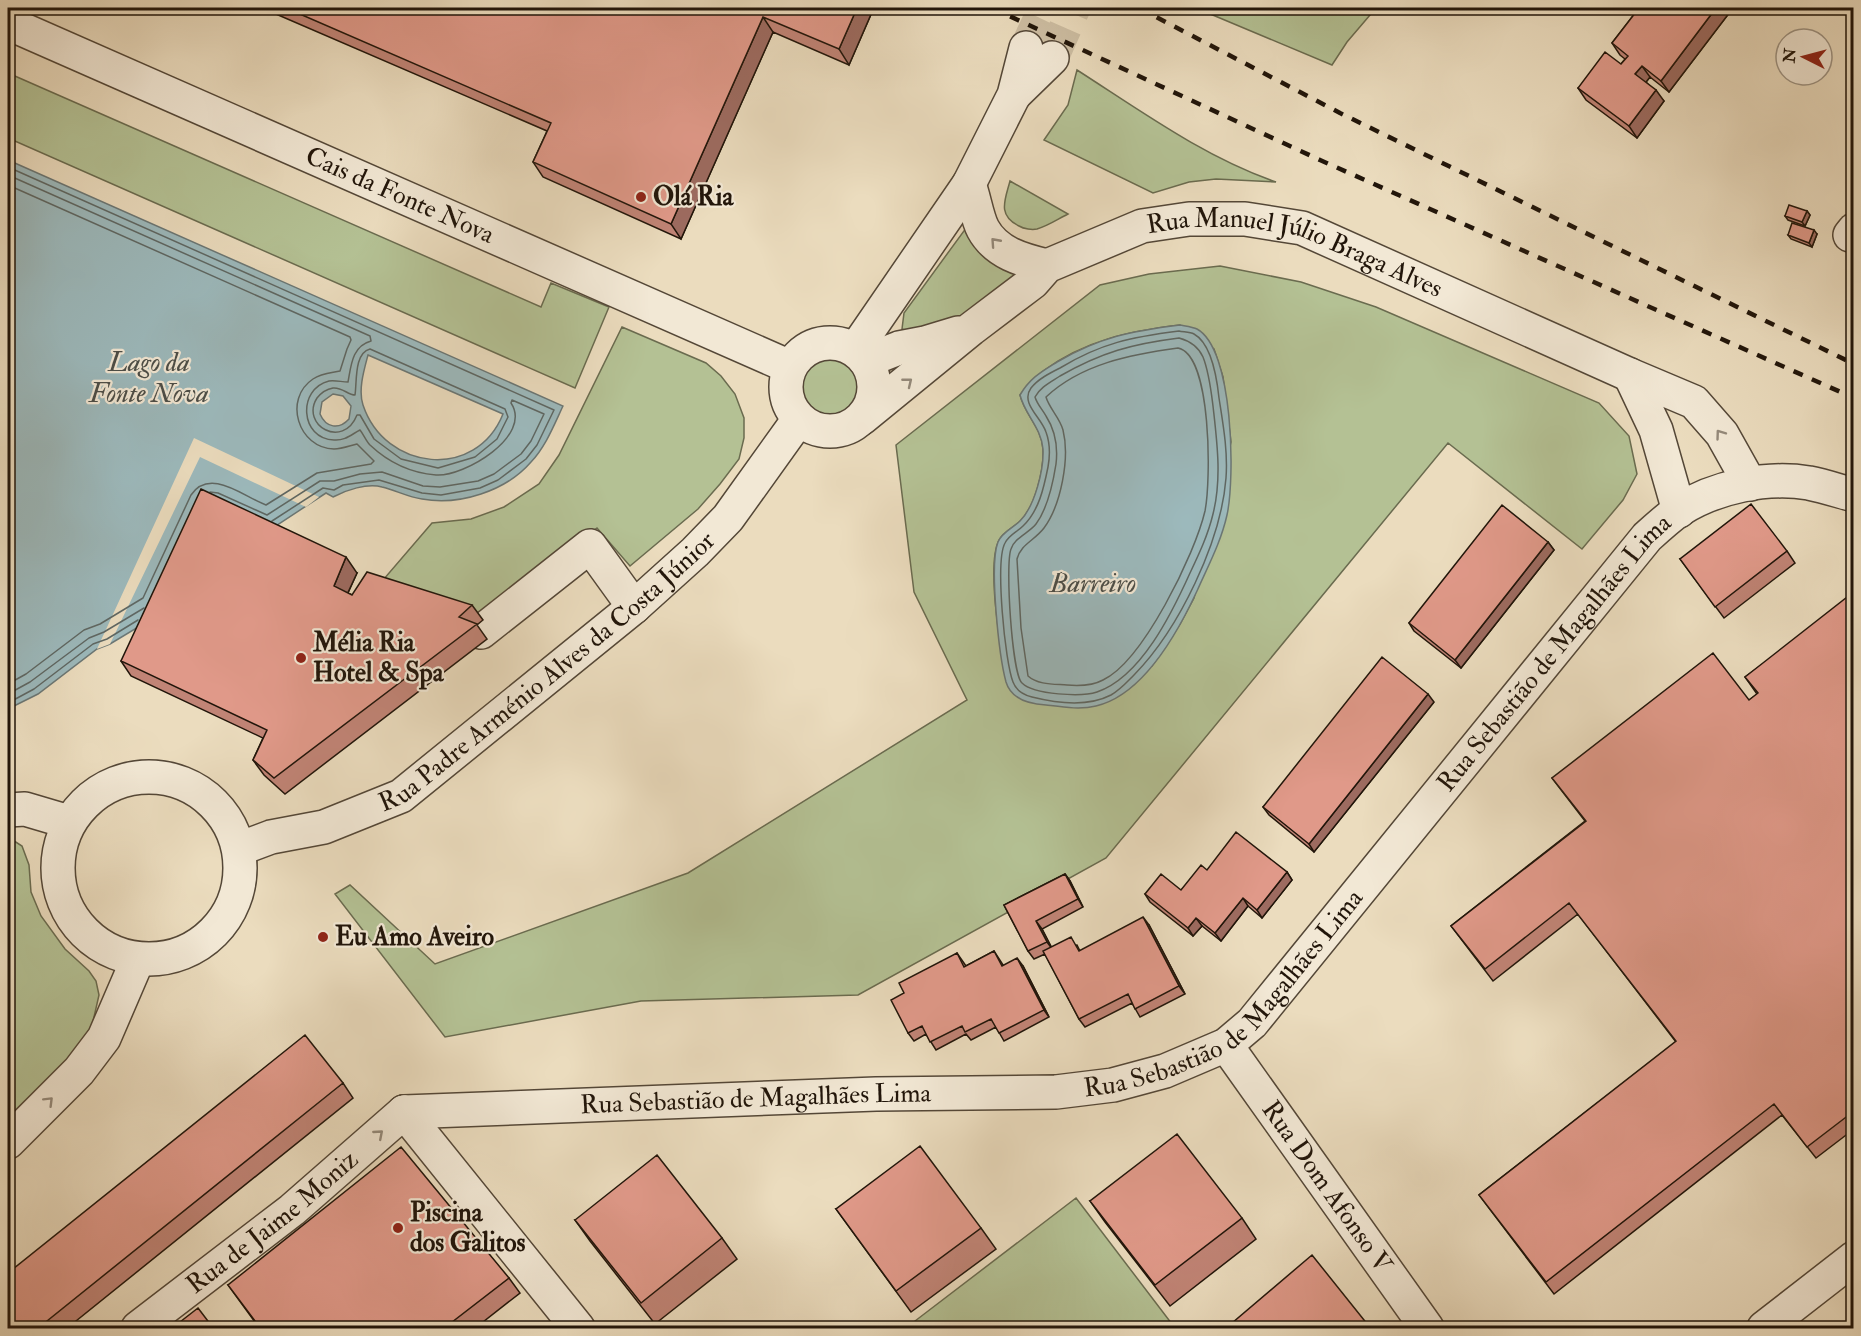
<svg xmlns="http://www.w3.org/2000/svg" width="1861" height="1336" font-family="'IM FELL Double Pica',serif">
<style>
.green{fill:#b4c194;stroke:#6a6b4f;stroke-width:1.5;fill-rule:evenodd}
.water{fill:#9cb9bc;stroke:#6b7775;stroke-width:1.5;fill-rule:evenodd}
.pier{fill:#ebdcbe}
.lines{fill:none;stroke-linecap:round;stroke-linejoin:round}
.shore{stroke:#5e6763;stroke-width:1.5}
.minor-tunnel{stroke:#cdbea3;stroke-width:33;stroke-dasharray:33 16;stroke-linecap:butt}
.minor-casing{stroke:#544737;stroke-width:36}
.minor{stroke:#f2e8d5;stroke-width:33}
.rail{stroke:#21150a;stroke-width:4.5;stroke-dasharray:10 10;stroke-linecap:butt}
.wall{fill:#c18476;stroke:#21150a;stroke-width:1.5}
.shaded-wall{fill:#9d6b60;stroke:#21150a;stroke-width:1.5}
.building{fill:#e09989;stroke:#21150a;stroke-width:1.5}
.oneway{stroke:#94897a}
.poi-dot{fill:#8f2418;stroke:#f2e8d5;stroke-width:2}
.labels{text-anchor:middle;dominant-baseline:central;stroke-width:4.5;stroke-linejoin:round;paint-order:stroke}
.street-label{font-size:26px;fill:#21150a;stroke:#f2e8d5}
.poi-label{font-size:26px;font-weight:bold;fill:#21150a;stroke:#f2e8d5;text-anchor:start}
.water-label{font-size:27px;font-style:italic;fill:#4c4e48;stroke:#f2e8d5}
</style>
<rect width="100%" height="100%" fill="#ebdcbe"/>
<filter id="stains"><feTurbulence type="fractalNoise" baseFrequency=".00333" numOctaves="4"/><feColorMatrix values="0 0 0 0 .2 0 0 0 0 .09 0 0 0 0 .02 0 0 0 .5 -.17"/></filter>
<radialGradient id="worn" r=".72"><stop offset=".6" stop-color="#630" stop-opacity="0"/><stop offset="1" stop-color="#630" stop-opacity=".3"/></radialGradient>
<path class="green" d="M1196,8h180l-29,34 -15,23z
M1077,70c64,41 127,87 199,112l-60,-3 -27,3 -36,11 -109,-53 24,-35z
M8,73l533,234 10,-24 58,24 -34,81 -567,-250z
M1010,181l58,33c-10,5 -20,12 -31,15 -5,1 -13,0 -18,-3 -22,-11 -14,-26 -9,-45z
M969,224l53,46 -50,41 -34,17 -25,6 -11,-5 2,-16z
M1220,266l81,16 75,25 223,96 30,33 8,38 -14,26 -41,49 -134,-106 -342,415 -248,137 -217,6 -196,36 -110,-143 15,-9 85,79 253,-91 279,-173 -53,-108 -18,-147 204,-160 49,-11zM1180,325l34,24 9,28 8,65 -37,156 -14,26 -28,42 -149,-3c-4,-28 -16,-100 -4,-123 5,-9 14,-12 20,-18 16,-14 25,-52 24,-73 -1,-21 -18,-34 -23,-54 7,-8 14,-18 23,-24 42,-31 87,-40 137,-46z
M622,327l84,36 15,13 14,18 9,24v20l-5,21 -19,25 -22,25 -68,57 -33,-38 -114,92 -106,-33 55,-64 39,-4 33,-12 35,-23 20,-29z
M801 387a29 29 0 1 1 58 0a29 29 0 1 1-58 0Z
M8,837l14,9 7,19 2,27 10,24 24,33 24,22 7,10 3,14 -10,44 -81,86z
M1076,1198l99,130h-254l-6,-7z"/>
<path class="water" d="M8,160l555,246c-9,19 -17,40 -32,56 -25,29 -72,44 -109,37 -14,-2 -27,-9 -40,-12 -15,-4 -36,3 -49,10l-7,-4 -58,38 -108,83 -50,30 -13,5 -59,45 -30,15zM368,355l135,59c-27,67 -118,57 -140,-9 -5,-15 1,-35 5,-50zM333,394l10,2 8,10 -2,13c-10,11 -23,9 -29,-5l2,-12z
M1180,325c5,1 13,2 17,4 37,20 38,150 30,186 -6,27 -19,51 -30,76 -19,41 -54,104 -101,115 -16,4 -34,1 -50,-1 -16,-1 -35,-6 -40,-23 -7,-26 -17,-117 -8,-140 4,-10 15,-14 22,-21 15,-15 24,-52 23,-72 -2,-22 -18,-34 -23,-54 10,-17 21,-23 37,-33 43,-25 75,-31 123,-37z"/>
<path class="pier" d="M194,438l125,59 -13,10 -106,-50 -90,187 -13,5z"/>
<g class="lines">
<path class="shore" d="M8,167l546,243 -17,35 -11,14 -28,21 -18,8 -39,7 -19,-2 -43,-13 -36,5 -9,5 -11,-2 -51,33
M8,175l362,161 1,5c-19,5 -20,25 -23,41 -6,0 -13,-2 -19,-1 -32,8 -29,58 5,59 11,1 18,-6 26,-10 4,5 6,11 10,15 18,17 41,28 66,30 28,2 97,-39 75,-72l1,-3 32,14 -13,27 -10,13 -27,20 -16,7 -38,6 -17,-1 -41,-14 -22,2 -26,7h-14l-53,34 -49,-22 -8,-1
M8,185l342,152 1,3 -4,9 -7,22c-9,2 -18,2 -27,8 -30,20 -15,69 21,70 8,0 15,-3 23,-5l17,17 -3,3 -54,9 -51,32c-22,-8 -56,-38 -75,-10l-48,103 -43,26 -16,6 -58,44 -18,10
M1179,331c4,1 11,1 15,3 18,10 23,45 25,64 4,26 9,53 7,80 -5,64 -47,151 -92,197 -7,7 -14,15 -23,20 -23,12 -55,8 -79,2 -8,-2 -16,-7 -19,-15 -8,-20 -18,-121 -8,-139 4,-8 12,-11 18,-17 16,-15 21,-39 25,-59 2,-11 2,-24 -2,-35 -5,-15 -26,-29 -15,-44 7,-9 19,-15 29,-20 41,-25 72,-31 119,-37z
M1179,338c11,3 19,8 24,19 6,15 8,33 10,49 4,36 9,72 0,108 -5,21 -14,40 -23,59 -18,40 -49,104 -93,119 -15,5 -63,3 -75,-9 -10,-9 -17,-119 -11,-134 3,-11 18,-16 25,-25 12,-16 17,-41 20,-60 2,-17 -1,-34 -10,-48 -4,-7 -9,-12 -11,-19 5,-10 16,-15 25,-21 42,-24 72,-32 119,-38z
M1178,348c34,7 33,133 27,163 -10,43 -62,150 -102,169 -11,6 -24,6 -36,5 -13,-1 -29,0 -39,-9l-7,-48 -4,-69c4,-15 17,-18 27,-31 17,-23 26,-70 19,-98 -3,-12 -14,-22 -17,-33 35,-33 86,-43 132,-49z
M370,349l135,60 3,8 -11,22 -22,18 -37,11 -37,-9 -27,-20 -14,-24h-3c-14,35 -57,10 -40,-17 4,-5 10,-9 16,-10 9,-1 15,7 22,7 2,-13 -1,-42 15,-46z
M8,694l22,-12 59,-44 15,-6 40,-24
M8,703l26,-14 59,-45 14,-5 31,-19"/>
<path class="minor-tunnel" d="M1026,48l19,-40
M1052,58l22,-50"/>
<g class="minor-casing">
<g id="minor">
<path id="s1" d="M8,23l782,344"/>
<path d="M1015,94l37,-36"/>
<path d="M969,184c5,13 8,34 14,45 13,24 39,31 64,37"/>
<path d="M1850,235l4,-5"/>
<circle cx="830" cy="387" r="44"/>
<path d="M855,350l114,-166 45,-89 12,-47"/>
<path d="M866,361l33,-13 26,-5 33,-10"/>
<path d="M1630,375l26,55 23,81"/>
<path id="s2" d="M862,418l109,-89 62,-47 14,-16 95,-40 47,-7h56l57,9 328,147 64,27 28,32 28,50"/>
<path d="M481,632l109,-86 44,61"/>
<circle cx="149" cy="868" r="91"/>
<path d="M8,810l17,-1 44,13"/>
<path id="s3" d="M239,849l32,-12 53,-10 77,-31 233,-189 61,-55 33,-34 71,-99"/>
<path id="s4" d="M1226,1045l201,283"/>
<path id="s5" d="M404,1112l472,-18 180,-2 57,-7 52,-14 61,-26 26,-22 395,-486c10,-9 21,-19 32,-27 36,-23 87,-34 130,-27 15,3 30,8 45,12"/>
<path d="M404,1112l174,216"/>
<path d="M8,1142l71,-71 25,-33 34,-79"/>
<path id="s6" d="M138,1328l154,-118 112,-98"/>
<path d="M1764,1328l90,-70"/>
</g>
</g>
<use href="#minor" class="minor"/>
<path class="rail" d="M992,8l328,152 534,238
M1139,8l201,105 514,251"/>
</g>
<path class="wall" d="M262,8h607l3,4 -23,53 -76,-33 -92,207 -138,-62 -10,-15 14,-31z
M1639,8h94l-64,84 -19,-15 -4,5 18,19 -27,37 -51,-38 -8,-12 43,-24 4,-5 -5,-4 -8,-12z
M1807,211l3,4 -5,11 -17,-6 -3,-4z
M1817,234l-5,13 -21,-8 -3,-4z
M1548,542l6,8 -93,118 -47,-37 -5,-8z
M1787,551l8,12 -71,55 -44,-59z
M357,573l-9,20 4,2 120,10 11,15 -6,5 10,14 -202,155 -21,-19 -11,-15 10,-22 -132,-62 -10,-15z
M1854,597v532l-38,29 -34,-43 -228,179 -75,-99 197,-153 -98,-128 -85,67 -42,-55 134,-105 -33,-43 197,-78 8,-6 -12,-17z
M1434,702l-120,150 -45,-37 -6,-8z
M1207,870l80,2 5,8 -30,38 -14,-12 -27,35 -19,-15 -9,10 -43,-34 -5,-8 36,-4z
M1065,874l5,7 13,26 -41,22 9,18 26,-2 3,6 69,-26 36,69 -45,23 -8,-14 -47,24 -6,-8 -34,-65 -11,5 -6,-8 -24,-46z
M994,951l9,14 20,1 26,51 -45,24 -8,-14 -25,13 -5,-6 -30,16 -10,-16 -12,7 -6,-8 -4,-40 53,-40 9,13z
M343,1083l10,15 -287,231h-58z
M1090,1201l152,17 14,21 -86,67 -65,-84z
M836,1209l145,19 15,21 -85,63z
M575,1220l147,18 15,21 -82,65 -65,-83z
M509,1278l11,15 -46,36h-214l-32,-44z"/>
<path class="shaded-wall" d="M857,8h12l3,4 -23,53 -10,-16z
M1716,8h17l-64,84 -8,-11z
M763,17l10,15 -92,207 -10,-15z
M1642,66l8,11 -7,9 -8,-12z
M1656,90l8,11 -27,37 -8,-12z
M1807,211l3,4 -5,11 -3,-4z
M1814,230l3,4 -5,13 -3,-4z
M1548,542l6,8 -93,118 -6,-8z
M346,557l11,16 -13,28 -10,-15z
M1428,694l6,8 -120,150 -5,-8z
M1287,872l5,8 -30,38 -5,-8z
M1065,874l5,7 13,26 -5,-8z
M1243,898l5,8 -27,35 -6,-8z
M1143,917l6,8 36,69 -6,-8z
M1196,918l6,8 -9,10 -5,-8z
M1036,921l6,8 11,21 -6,-8z
M1017,958l6,8 26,51 -5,-7z"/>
<path class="building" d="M286,8h571l-18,41 -76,-32 -92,207 -138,-62 18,-39z
M1639,8h77l-55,73 -19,-15 -7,8 21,16 -27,36 -51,-38 27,-36 16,12 7,-8 -16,-13z
M1789,205l18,6 -5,11 -17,-6z
M1792,223l22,7 -5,13 -21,-8z
M201,489l145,68 -12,29 18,9 15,-23 105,33 -13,12 18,7 -203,154 -21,-18 14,-30 -146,-69z
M1751,504l36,47 -72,56 -35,-48z
M1502,505l46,37 -93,118 -46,-37z
M1851,594l3,3v514l-47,36 -33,-43 -228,178 -67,-87 197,-154 -107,-138 -84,66 -34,-43 135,-105 -34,-43 161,-125 36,47 9,-7 -13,-16z
M1382,657l46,37 -119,150 -46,-37z
M1236,832l51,40 -30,38 -14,-12 -28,35 -19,-15 -8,10 -43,-34 16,-20 20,16 20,-25 6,5z
M1065,874l13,25 -42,22 11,21 -19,9 -24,-46z
M1143,917l36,69 -44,23 -7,-15 -49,25 -36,-68 28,-14 8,14z
M994,951l8,15 15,-8 27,52 -45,23 -8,-14 -26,13 -3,-6 -32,16 -8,-16 -14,7 -17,-33 13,-7 -5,-10 58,-30 7,14z
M305,1035l38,48 -306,246h-29v-56z
M1177,1134l65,84 -87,67 -65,-84z
M920,1146l61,82 -85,63 -60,-82z
M401,1147l108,131 -66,51h-182l-33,-44z
M657,1155l65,83 -81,65 -66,-83z
M1312,1255l56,70 -4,4h-139z
M198,1308l16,21h-43z"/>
<defs><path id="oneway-chevron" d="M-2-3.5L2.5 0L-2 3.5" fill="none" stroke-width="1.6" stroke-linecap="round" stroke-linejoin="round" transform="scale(1.5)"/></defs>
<g class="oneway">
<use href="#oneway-chevron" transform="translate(995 242) rotate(-132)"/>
<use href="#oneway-chevron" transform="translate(908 382) rotate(-39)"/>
<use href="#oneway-chevron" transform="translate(1720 434) rotate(-126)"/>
<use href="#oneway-chevron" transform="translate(49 1101) rotate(-45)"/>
<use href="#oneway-chevron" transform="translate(379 1134) rotate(-41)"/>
</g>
<g class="poi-dot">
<circle cx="641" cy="197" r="6"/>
<circle cx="301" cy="658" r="6"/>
<circle cx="323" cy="937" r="6"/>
<circle cx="398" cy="1228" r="6"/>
</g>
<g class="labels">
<g class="street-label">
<text stroke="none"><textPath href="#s1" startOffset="428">Cais da Fonte Nova</textPath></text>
<text stroke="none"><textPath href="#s2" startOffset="502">Rua Manuel Júlio Braga Alves</textPath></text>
<text stroke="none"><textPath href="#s5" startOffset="1342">Rua Sebastião de Magalhães Lima</textPath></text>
<text stroke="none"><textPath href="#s3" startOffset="362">Rua Padre Arménio Alves da Costa Júnior</textPath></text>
<text stroke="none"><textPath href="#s5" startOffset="856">Rua Sebastião de Magalhães Lima</textPath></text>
<text stroke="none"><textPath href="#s5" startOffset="352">Rua Sebastião de Magalhães Lima</textPath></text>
<text stroke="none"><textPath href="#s4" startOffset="174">Rua Dom Afonso V</textPath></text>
<text stroke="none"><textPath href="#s6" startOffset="171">Rua de Jaime Moniz</textPath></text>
</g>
<g class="poi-label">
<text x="653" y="197">Olá Ria</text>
<text x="313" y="643">Mélia Ria<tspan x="313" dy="30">Hotel &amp; Spa</tspan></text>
<text x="335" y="937">Eu Amo Aveiro</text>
<text x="410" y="1213">Piscina<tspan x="410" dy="30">dos Galitos</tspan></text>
</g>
<g class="water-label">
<text x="149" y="362">Lago da<tspan x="149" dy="31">Fonte Nova</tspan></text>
<text x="1093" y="583">Barreiro</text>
</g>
</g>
<rect width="1861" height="1336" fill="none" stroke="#ebdcbe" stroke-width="30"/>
<rect x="9" y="9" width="1843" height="1318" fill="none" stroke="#21150a" stroke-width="3"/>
<rect x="15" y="15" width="1831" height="1306" fill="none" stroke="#21150a" stroke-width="1.5"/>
<g transform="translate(1804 57) rotate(276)"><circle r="28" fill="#f2e8d5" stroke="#9e9484" stroke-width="1.5"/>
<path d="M0-4.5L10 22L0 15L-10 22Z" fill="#8f2418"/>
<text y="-9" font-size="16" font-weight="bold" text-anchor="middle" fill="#21150a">N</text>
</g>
<rect width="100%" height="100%" filter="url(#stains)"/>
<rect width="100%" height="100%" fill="url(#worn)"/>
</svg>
